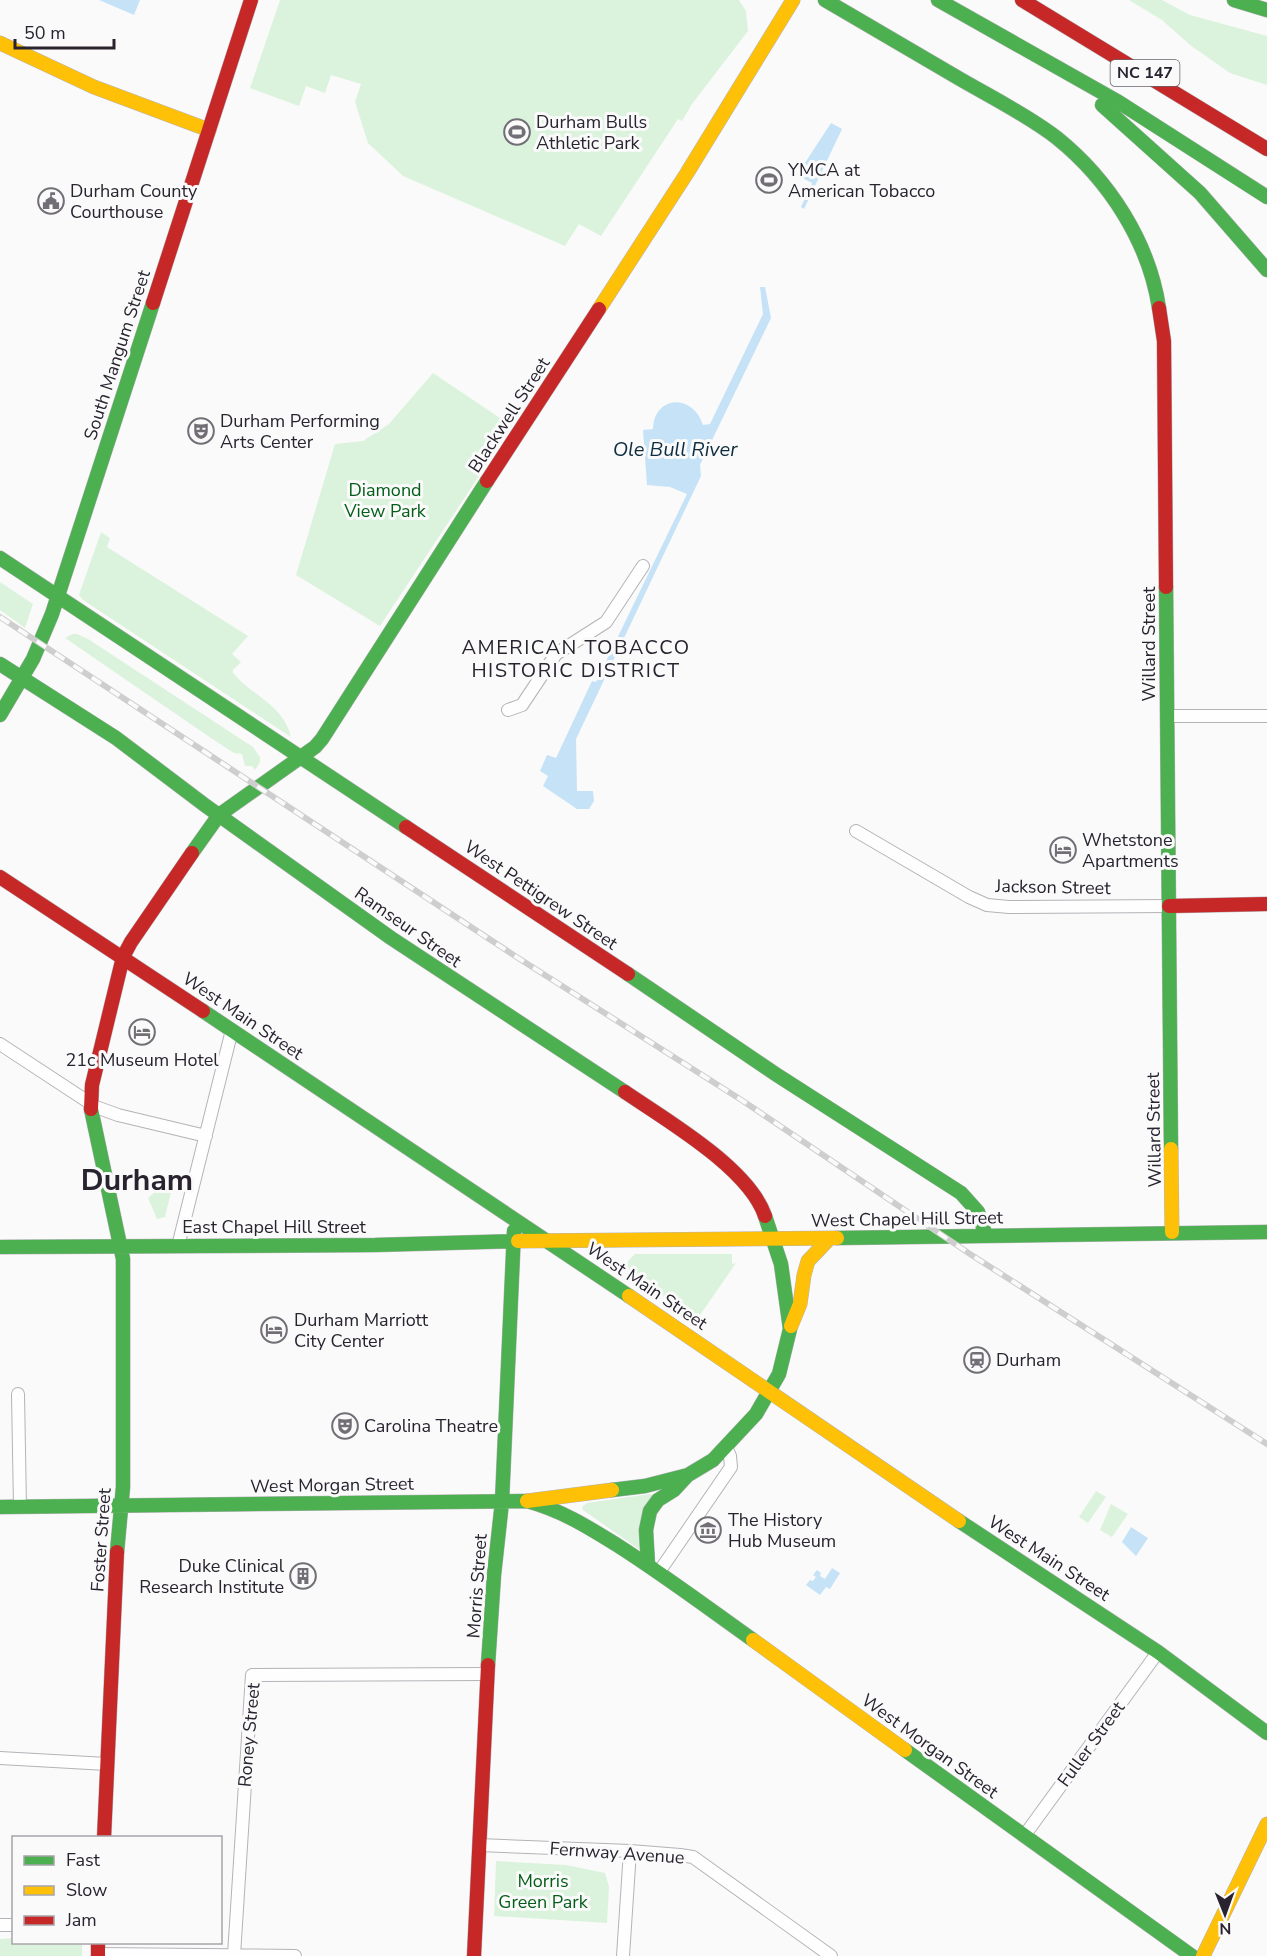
<svg xmlns="http://www.w3.org/2000/svg" width="1267" height="1956" font-family="'Nunito Sans',sans-serif">
<style>
.green{fill:#dbf3dc}
.water{fill:#c6e2f7}
.lines{fill:none;stroke-linecap:round;stroke-linejoin:round}
.street-casing{stroke:#b5b2b8;stroke-width:14}
.fast-casing{stroke:#b5b2b8;stroke-width:15}
.slow-casing{stroke:#b5b2b8;stroke-width:15}
.jam-casing{stroke:#b5b2b8;stroke-width:15}
.street{stroke:#fefefe;stroke-width:12}
.fast{stroke:#4caf50;stroke-width:14}
.slow{stroke:#ffc107;stroke-width:14}
.jam{stroke:#c62828;stroke-width:14}
.rail-casing{stroke:#cececf;stroke-width:6}
.rail{stroke:#fafafa;stroke-width:4;stroke-dasharray:11;stroke-linecap:butt}
.labels{text-anchor:middle;dominant-baseline:central;stroke-width:6;stroke-linejoin:round;paint-order:stroke}
.shield{fill:#fafafa;stroke:#67646c;stroke-width:1.5}
.shield-label{font-size:16px;font-weight:bold;fill:#28232f}
.poi-label{font-size:18px;fill:#28232f;stroke:#fafafa;text-anchor:start}
.street-label{font-size:18px;fill:#28232f;stroke:#fafafa}
.park-label{font-size:18px;fill:#035e18;stroke:#fafafa}
.water-label{font-size:20px;font-style:italic;fill:#0f2d41;stroke:#fafafa}
.neighbourhood-label{font-size:20px;letter-spacing:1.5px;fill:#28232f;stroke:#fafafa}
.town-label{font-size:30px;font-weight:bold;fill:#28232f;stroke:#fafafa}
</style>
<rect width="100%" height="100%" fill="#fafafa"/>
<path class="green" d="M280,0h459l7,11 2,20 -56,73 -10,17 -4,-2 -77,117 -22,-12 -14,22 -162,-70 -35,-33 -13,-41 6,-18 -30,-9 -6,18 -19,-7 -7,20 -49,-18z
M1129,0h33l28,15 77,21v49l-37,-12 -40,-28 -28,-25z
M433,373l79,53 -132,200 -84,-51 39,-131 28,-3 26,-17z
M101,532l9,6 -3,9 141,89 -16,18 9,8 -8,8v3c20,24 50,31 58,64l-208,-137 -4,-5 2,-6z
M0,582l33,22 -8,24 -25,-18z
M72,634h5l11,5 165,108 7,10v5l-5,8 -3,-4h-7l-3,-12 -8,-1 -23,-15 -146,-100z
M157,1190l14,2 -6,25 -8,2 -9,-21z
M635,1254h97v10l4,-1 -38,55 -60,-37 -10,-9v-11z
M1096,1491l10,6 -18,26 -9,-6z
M650,1494l2,1 -12,55 -57,-40 -1,-3 5,-4z
M1111,1504l17,10 -16,23 -12,-7z
M496,1861l70,4 39,8 4,14 -2,36 -113,-7z
M13,1938l1,4 68,1v13h-82v-17z"/>
<path class="water" d="M99,0h41l-6,15z
M831,123l11,6 -38,80 -3,-2 11,-24 -15,-8z
M760,287h5l6,31 -71,147 1,11 -125,263 1,52h16l1,10 -5,8h-12l-34,-23 5,-10 -8,-5 7,-16 9,3 36,-77 4,1 91,-188 -17,-7 -23,-2 -4,-55 10,-1c1,-34 40,-36 50,-4l7,-1 53,-110z
M1131,1527l17,11 -12,18 -14,-14z
M832,1568l8,5 -10,16 -4,-2 -6,8 -14,-10 4,-5 3,1 3,-4 -3,-2 4,-5 4,3 -1,3 5,3z"/>
<g class="lines">
<g class="street-casing">
<path id="street" d="M508,710l14,-5 34,-51 50,-32 37,-56
M1167,716h100
M856,831l113,66 18,8 22,2 160,-1
M0,1044l96,63 22,8 88,21
M178,1246l54,-216
M18,1394l2,113
M659,1572l72,-105 -1,-11 -4,-9
M0,1758l107,6
M1024,1836l134,-184
M479,1845l151,6 50,4 13,2 138,99
M0,1925h14
M98,1954l197,2
M234,1955l18,-280 234,-1
M623,1956l7,-105"/>
</g>
<g class="fast-casing">
<path id="fast" d="M825,0c45,26 90,53 135,79 31,18 69,37 97,59 52,42 92,104 102,170
M938,0l179,101 150,96
M1234,0l33,10
M1102,105l98,88 67,77
M0,558l406,269
M1166,587l5,562
M0,664l116,74 90,68 185,132 234,154
M0,715l33,-56 19,-45 101,-311
M192,853l27,-38 96,-68 7,-8 165,-258
M628,974l149,101 184,118 17,19 8,24
M203,1011l426,285
M91,1109l32,150v228l-6,65
M837,1238l430,-6
M0,1247l375,-2 143,-4
M612,1490l33,-4 43,-11 25,-15 43,-46 23,-40 11,-45 -9,-65 -16,-48
M0,1507l527,-6c34,9 61,26 90,44 47,30 91,63 136,95
M959,1521l199,131 109,81
M648,1565l-2,-35 4,-19 8,-11 16,-10 12,-13
M488,1665l6,-90 8,-73 12,-271
M905,1750l287,206"/>
</g>
<g class="slow-casing">
<path id="slow" d="M0,43l94,44 115,43
M599,309l88,-136 106,-173
M1171,1149l1,83
M518,1241l319,-3
M629,1296l330,225
M791,1326l9,-22 4,-29 4,-14 21,-22
M527,1501l85,-11
M753,1640l152,110
M1203,1956l64,-132"/>
</g>
<g class="jam-casing">
<path id="jam" d="M1022,0l245,149
M153,303l98,-303
M1159,308l5,33 2,246
M487,481l112,-172
M406,827l222,147
M0,877l203,134
M1169,906l98,-2
M625,1092c41,28 124,76 140,124
M91,1109l1,-24 31,-128 8,-15 61,-89
M104,1838l13,-286
M98,1942v14
M474,1956l14,-291"/>
</g>
<use href="#street" class="street"/>
<use href="#fast" class="fast"/>
<use href="#slow" class="slow"/>
<use href="#jam" class="jam"/>
<g class="rail-casing">
<path id="rail" d="M0,617l515,339 228,145 227,153 297,190"/>
</g>
<use href="#rail" class="rail"/>
</g>
<defs>
<g id="stadium-ring" transform="scale(1.35)"><circle r="9.5" fill="#fafafa" stroke="#726e76" stroke-width="1.5"/><path d="M0-5a6.5 5 0 1 0 0 10a6.5 5 0 1 0 0-10ZM-3.5-1.8h7v3.6h-7Z" fill="#726e76"/></g>
<g id="civic-ring" transform="scale(1.35)"><circle r="9.5" fill="#fafafa" stroke="#726e76" stroke-width="1.5"/><path d="M-.6-6.5H3V-4.5H.6V-3L4-1V1h2V6H-6V1h2V-1L-.6-3ZM-1.2 2.5V6h2.4V2.5Z" fill="#726e76"/></g>
<g id="theatre-ring" transform="scale(1.35)"><circle r="9.5" fill="#fafafa" stroke="#726e76" stroke-width="1.5"/><path d="M-5-5.5Q0-4 5-5.5V0Q5 5 0 6Q-5 5-5 0ZM-3.3-2.5H-1v1.5H-3.3ZM1-2.5H3.3v1.5H1ZM-2.8 1Q0 5.5 2.8 1Z" fill="#726e76"/></g>
<g id="hotel-ring" transform="scale(1.35)"><circle r="9.5" fill="#fafafa" stroke="#726e76" stroke-width="1.5"/><path d="M-6-4.5h1.5V1H6V5H4.5V3h-9V5H-6ZM-4 0a1.8 1.8 0 1 1 3.6 0ZM.5 0V-2.5h3Q6-2.5 6 0Z" fill="#726e76"/></g>
<g id="station-ring" transform="scale(1.35)"><circle r="9.5" fill="#fafafa" stroke="#726e76" stroke-width="1.5"/><path d="M-3-6H3Q5-6 5-4V2Q5 4 3 4L4.5 6H3L1.5 4h-3L-3 6H-4.5L-3 4Q-5 4-5 2V-4Q-5-6-3-6ZM-3.5-4v3h7v-3ZM-3.5 1v1.5H-2V1ZM2 1v1.5H3.5V1Z" fill="#726e76"/></g>
<g id="museum-ring" transform="scale(1.35)"><circle r="9.5" fill="#fafafa" stroke="#726e76" stroke-width="1.5"/><path d="M0-6L6-3V-2H-6V-3ZM-5-1h2V3h-2ZM-1-1h2V3h-2ZM3-1h2V3H3ZM-6 4H6V6H-6Z" fill="#726e76"/></g>
<g id="building-ring" transform="scale(1.35)"><circle r="9.5" fill="#fafafa" stroke="#726e76" stroke-width="1.5"/><path d="M-4-6H4V6H1V3H-1V6H-4ZM-2.5-4.3h1.7v1.8h-1.7ZM.8-4.3h1.7v1.8H.8ZM-2.5-1h1.7V.8h-1.7ZM.8-1h1.7V.8H.8Z" fill="#726e76"/></g>
</defs>
<g fill-rule="evenodd">
<use href="#stadium-ring" x="517" y="132"/>
<use href="#stadium-ring" x="769" y="180"/>
<use href="#civic-ring" x="51" y="201"/>
<use href="#theatre-ring" x="201" y="431"/>
<use href="#hotel-ring" x="1063" y="850"/>
<use href="#hotel-ring" x="142" y="1032"/>
<use href="#hotel-ring" x="274" y="1330"/>
<use href="#station-ring" x="977" y="1360"/>
<use href="#theatre-ring" x="345" y="1426"/>
<use href="#museum-ring" x="708" y="1530"/>
<use href="#building-ring" x="303" y="1576"/>
</g>
<g class="labels">
<rect class="shield" x="1110.5" y="60" width="69" height="26" rx="4.5"/>
<g class="shield-label">
<text x="1145" y="73">NC 147</text>
</g>
<g class="poi-label">
<text x="536" y="122">Durham Bulls<tspan x="536" dy="21">Athletic Park</tspan></text>
<text x="788" y="170">YMCA at<tspan x="788" dy="21">American Tobacco</tspan></text>
<text x="70" y="191">Durham County<tspan x="70" dy="21">Courthouse</tspan></text>
<text x="220" y="421">Durham Performing<tspan x="220" dy="21">Arts Center</tspan></text>
<text x="1082" y="840">Whetstone<tspan x="1082" dy="21">Apartments</tspan></text>
<text x="142" y="1060" text-anchor="middle">21c Museum Hotel</text>
<text x="294" y="1320">Durham Marriott<tspan x="294" dy="21">City Center</tspan></text>
<text x="996" y="1360">Durham</text>
<text x="364" y="1426">Carolina Theatre</text>
<text x="728" y="1520">The History<tspan x="728" dy="21">Hub Museum</tspan></text>
<text x="284" y="1566" text-anchor="end">Duke Clinical<tspan x="284" dy="21">Research Institute</tspan></text>
</g>
<g class="street-label">
<text transform="translate(117 355) rotate(-72)">South Mangum Street</text>
<text transform="translate(509 415) rotate(-57)">Blackwell Street</text>
<text transform="translate(1149 644) rotate(-90)">Willard Street</text>
<text transform="translate(1053 887) rotate(1)">Jackson Street</text>
<text transform="translate(541 895) rotate(34)">West Pettigrew Street</text>
<text transform="translate(408 927) rotate(35)">Ramseur Street</text>
<text transform="translate(243 1016) rotate(34)">West Main Street</text>
<text transform="translate(1154 1130) rotate(-91)">Willard Street</text>
<text transform="translate(907 1219) rotate(-1)">West Chapel Hill Street</text>
<text x="274" y="1227">East Chapel Hill Street</text>
<text transform="translate(647 1286) rotate(34)">West Main Street</text>
<text transform="translate(332 1485) rotate(-1)">West Morgan Street</text>
<text transform="translate(101 1540) rotate(-86)">Foster Street</text>
<text transform="translate(1049 1558) rotate(33)">West Main Street</text>
<text transform="translate(477 1586) rotate(-86)">Morris Street</text>
<text transform="translate(249 1735) rotate(-85)">Roney Street</text>
<text transform="translate(1091 1744) rotate(-54)">Fuller Street</text>
<text transform="translate(930 1746) rotate(36)">West Morgan Street</text>
<text transform="translate(617 1853) rotate(4)">Fernway Avenue</text>
</g>
<g class="park-label">
<text x="385" y="490">Diamond<tspan x="385" dy="21">View Park</tspan></text>
<text x="543" y="1881">Morris<tspan x="543" dy="21">Green Park</tspan></text>
</g>
<g class="water-label">
<text x="675" y="449">Ole Bull River</text>
</g>
<g class="neighbourhood-label">
<text x="576" y="647">AMERICAN TOBACCO<tspan x="576" dy="23">HISTORIC DISTRICT</tspan></text>
</g>
<g class="town-label">
<text x="137" y="1180">Durham</text>
</g>
</g>
<rect x="12" y="1836" width="210" height="108" fill="#fafafa" stroke="#a6a4a9" stroke-width="1.5"/>
<rect x="24" y="1856" width="30" height="9" fill="#4caf50" stroke="#a6a4a9" stroke-width="1.5"/>
<text x="66" y="1866" font-size="18" fill="#28232f">Fast</text>
<rect x="24" y="1886" width="30" height="9" fill="#ffc107" stroke="#a6a4a9" stroke-width="1.5"/>
<text x="66" y="1896" font-size="18" fill="#28232f">Slow</text>
<rect x="24" y="1916" width="30" height="9" fill="#c62828" stroke="#a6a4a9" stroke-width="1.5"/>
<text x="66" y="1926" font-size="18" fill="#28232f">Jam</text>
<g transform="translate(1225 1914) rotate(179)" stroke="#fafafa" stroke-width="4.5" paint-order="stroke">
<path d="M0-4.5L10 22L0 15L-10 22Z" fill="#28232f"/>
<text y="-9" font-size="16" font-weight="bold" text-anchor="middle" fill="#28232f">N</text>
</g>
<path d="M15 39v9h99v-9" fill="none" stroke="#28232f" stroke-width="3"/>
<text x="24" y="39" font-size="18" fill="#28232f" stroke="#fafafa" stroke-width="4.5" paint-order="stroke">50 m</text>
</svg>
